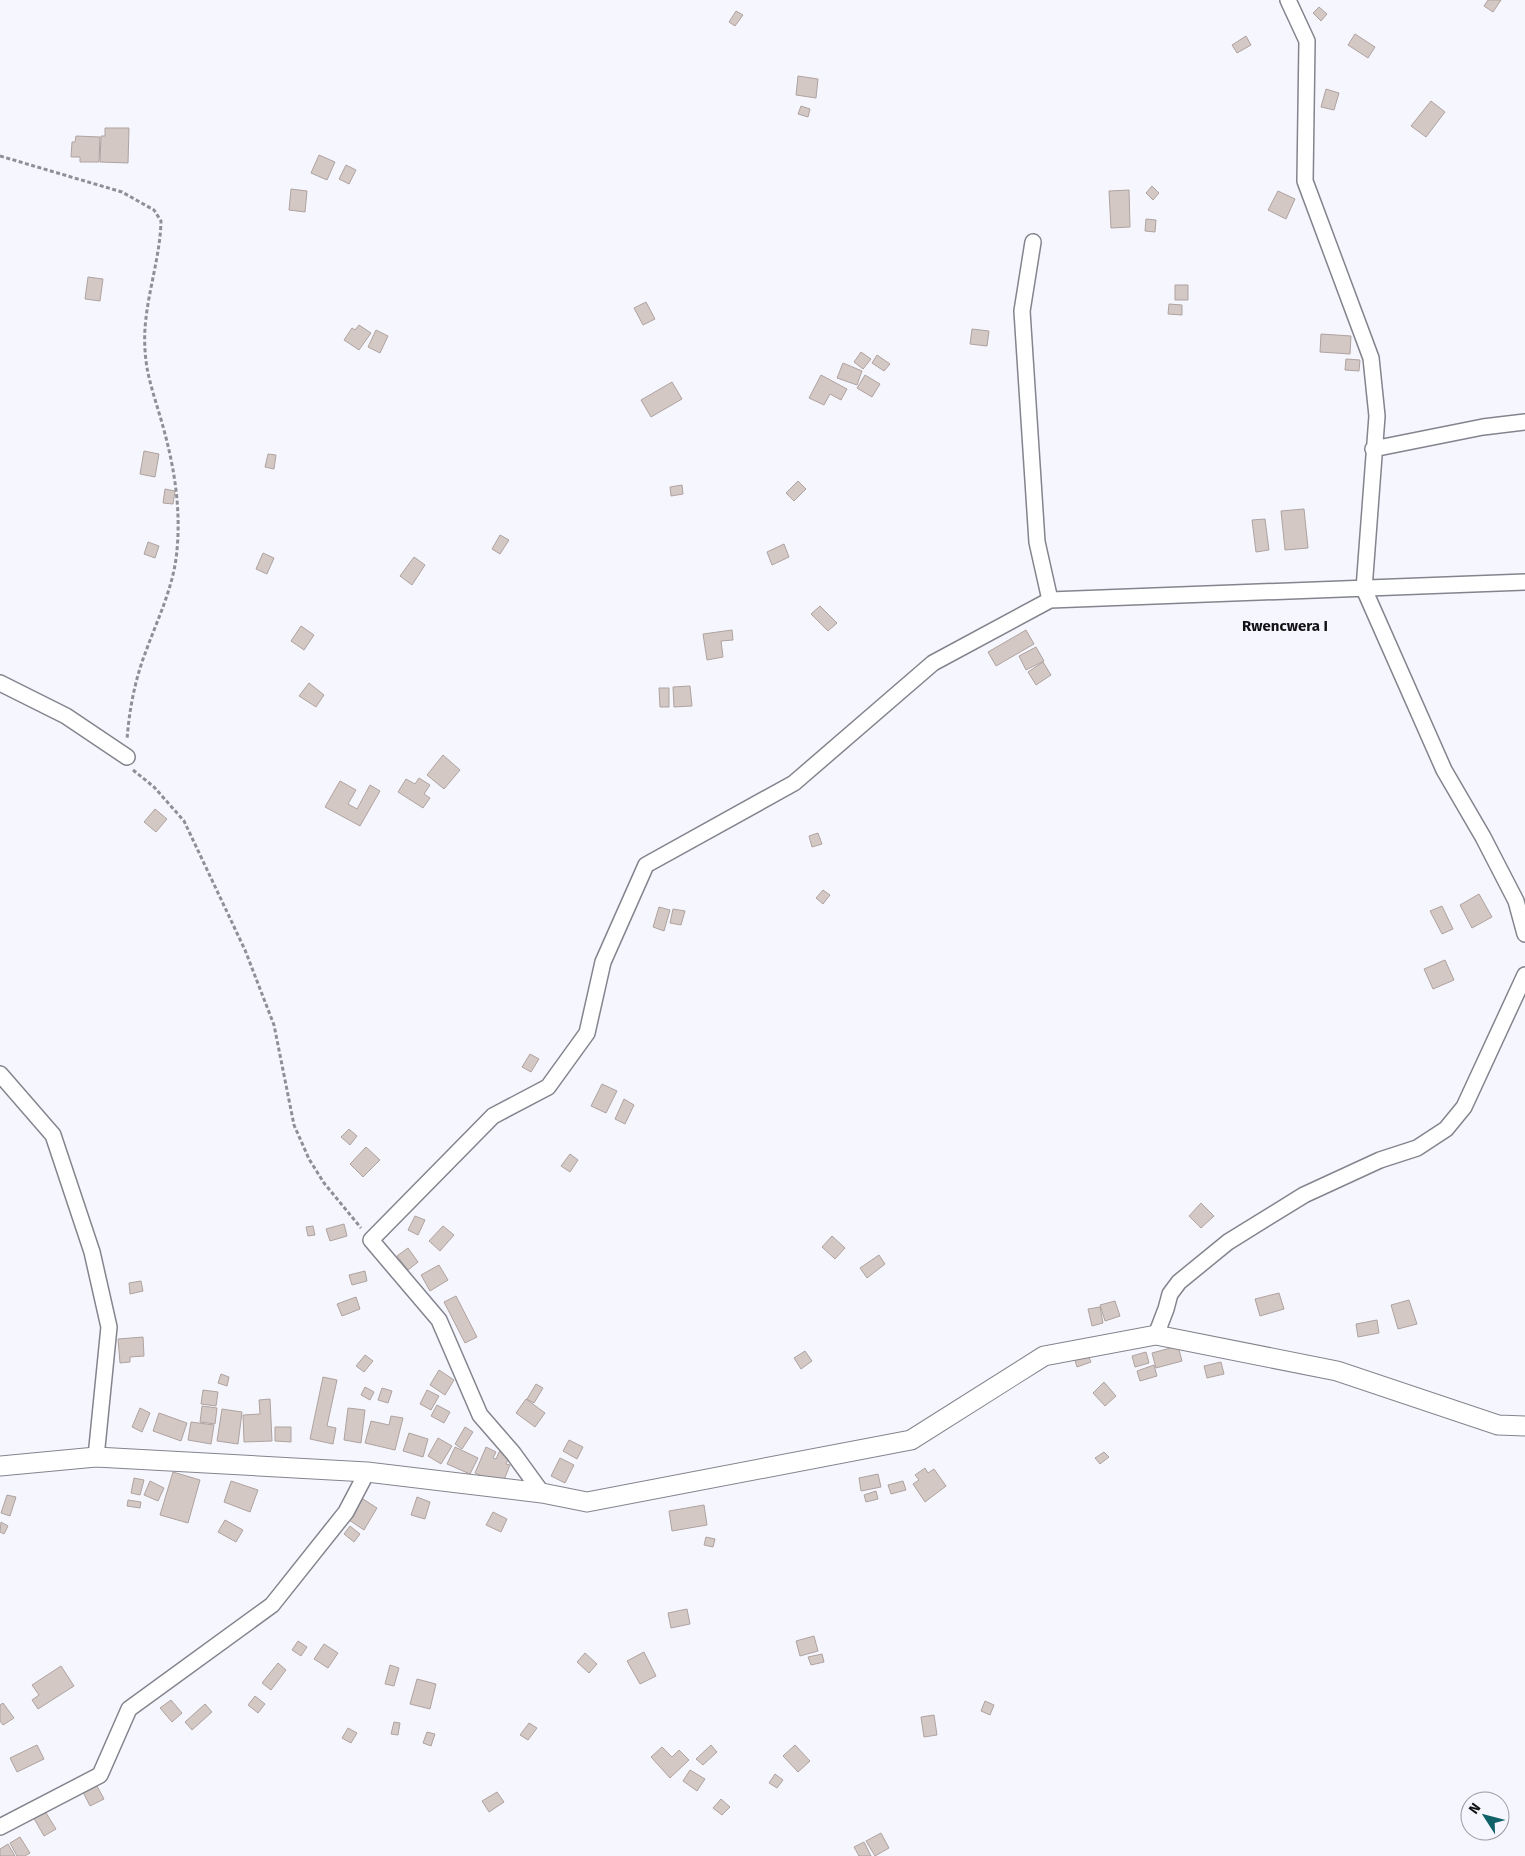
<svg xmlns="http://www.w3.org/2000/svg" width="1525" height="1856" font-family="'Fira Sans',sans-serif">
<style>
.building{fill:#d4c8c5;stroke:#afa3a0}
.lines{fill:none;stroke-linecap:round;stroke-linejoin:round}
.minor-casing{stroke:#83848d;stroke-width:18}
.tertiary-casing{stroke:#83848d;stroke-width:21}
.path{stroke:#8f8f95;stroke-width:3;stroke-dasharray:4 2.5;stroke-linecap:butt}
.minor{stroke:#fff;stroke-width:15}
.tertiary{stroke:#fff;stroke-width:19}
.labels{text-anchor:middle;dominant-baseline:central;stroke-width:4;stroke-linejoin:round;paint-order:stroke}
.quarter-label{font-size:15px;font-weight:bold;fill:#121215;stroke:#f6f6fe}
</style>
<rect width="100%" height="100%" fill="#f6f6fe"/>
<path class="building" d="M1488,0h13l-8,12 -9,-6z
M1319,7l8,7 -6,7 -8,-8z
M736,11l7,4 -8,11 -6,-4z
M1355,34l20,13 -7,11 -20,-13z
M1246,36l5,9 -14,8 -5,-8z
M798,76l20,3 -2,19 -20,-3z
M1326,89l13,4 -5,17 -13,-3z
M1431,101l14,11 -19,25 -15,-11z
M801,106l9,3 -2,8 -10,-3z
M105,128h24l-1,35 -28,-1 1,-26h4z
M76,136l24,1 -1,25h-19v-5h-9l1,-15h3z
M319,155l16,7 -8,18 -16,-7z
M346,165l10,5 -7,14 -10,-5z
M1152,186l7,7 -6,7 -7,-7z
M291,189l16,2 -2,21 -16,-2z
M1129,190l1,37 -19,1 -2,-37z
M1278,191l17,8 -9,20 -18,-9z
M1146,219l10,1 -1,12 -10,-1z
M88,277l15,2 -3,22 -15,-2z
M1175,285h13v15h-13z
M646,302l9,17 -12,6 -9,-17z
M1169,304l13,1v10l-14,-1z
M359,325l12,8 -12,17 -15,-10 8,-12 3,2z
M972,329l17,2 -2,15 -17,-2z
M376,330l12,6 -8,17 -12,-6z
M1321,334l30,2 -1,18 -30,-2z
M861,352l10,7 -8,10 -9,-7z
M877,355l13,9 -6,7 -12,-8z
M1346,359l14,1 -1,11 -14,-1z
M843,363l19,8 -5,14 -20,-7z
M821,375l26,14 -6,11 -11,-6 -6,11 -15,-7z
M865,375l15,9 -8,13 -15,-9z
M672,382l10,17 -31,18 -10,-17z
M144,451l15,3 -4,23 -15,-3z
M268,454l8,1 -2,14 -9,-2z
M798,481l8,8 -12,12 -8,-8z
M682,485l1,9 -12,2 -1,-9z
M165,489l10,2 -2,13 -10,-1z
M1304,509l4,39 -23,2 -4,-39z
M1265,519l4,31 -13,2 -4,-32z
M500,535l9,5 -9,14 -8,-5z
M148,542l11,4 -4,12 -11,-4z
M784,544l5,13 -17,8 -5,-13z
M263,553l11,5 -7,16 -11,-5z
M414,557l11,8 -13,20 -12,-9z
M820,606l17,17 -9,8 -17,-17z
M301,626l13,9 -10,15 -13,-9z
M732,630l1,10 -12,1 2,16 -16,3 -4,-26z
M1026,630l8,14 -38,22 -8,-14z
M1036,647l8,14 -18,9 -7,-14z
M1043,662l8,13 -15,10 -8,-13z
M309,683l15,12 -8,12 -17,-11z
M690,686l2,20 -18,1 -1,-20z
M659,688h10v19h-9z
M443,755l17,15 -16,19 -17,-14z
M419,778l11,7 -6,9 6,4 -7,10 -25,-16 8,-13 9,5z
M340,781l16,9 -8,14 9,5 13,-24 10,6 -20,35 -35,-19z
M155,809l12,10 -11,13 -12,-10z
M818,833l4,11 -10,3 -3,-11z
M823,890l7,5 -7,9 -7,-6z
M1479,894l13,23 -20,11 -12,-23z
M1442,906l11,23 -11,5 -12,-23z
M659,907l11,3 -6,21 -11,-4z
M673,909l12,2 -4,14 -11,-2z
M1445,960l9,20 -21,9 -9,-20z
M530,1054l9,5 -8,13 -9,-5z
M602,1084l15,7 -11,22 -15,-7z
M624,1099l10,6 -9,19 -10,-5z
M349,1129l8,7 -7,9 -9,-8z
M366,1147l14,13 -17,17 -13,-13z
M570,1154l8,6 -8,12 -9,-6z
M1201,1203l13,13 -13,12 -12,-12z
M415,1216l10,4 -7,15 -10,-5z
M344,1224l3,12 -17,5 -4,-12z
M313,1226l2,9 -7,1 -2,-9z
M443,1226l11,9 -14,16 -11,-10z
M832,1236l13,12 -10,11 -13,-12z
M408,1248l10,14 -10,8 -11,-14z
M879,1255l6,9 -18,14 -7,-10z
M439,1265l9,15 -18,11 -9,-16z
M365,1271l2,10 -15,4 -3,-10z
M141,1281l2,10 -13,3 -1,-11z
M1279,1293l5,16 -24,7 -5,-17z
M456,1296l21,41 -12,6 -21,-41z
M356,1297l4,12 -18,7 -5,-12z
M1409,1300l8,24 -19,5 -7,-24z
M1115,1301l5,15 -15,5 -5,-16z
M1100,1307l3,16 -11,3 -4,-17z
M1377,1320l2,13 -21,4 -2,-13z
M143,1337l1,19 -14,1v5l-10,1 -2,-24z
M1178,1346l4,15 -26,7 -4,-15z
M805,1351l7,10 -11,8 -7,-11z
M1146,1352l3,11 -14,4 -3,-11z
M1087,1353l4,9 -14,5 -3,-10z
M365,1355l8,6 -9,11 -8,-6z
M1221,1362l3,12 -17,4 -3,-12z
M1154,1365l3,11 -17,5 -3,-10z
M439,1370l15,10 -9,15 -15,-10z
M221,1374l8,3 -2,9 -9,-3z
M323,1377l14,3 -10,46 9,2 -3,16 -23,-5z
M1104,1382l12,14 -11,10 -12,-13z
M536,1384l7,4 -9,15 -7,-4z
M365,1387l9,5 -4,8 -9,-5z
M382,1388l10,3 -4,12 -10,-3z
M203,1390l15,2 -2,14 -15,-2z
M427,1390l12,6 -8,14 -11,-6z
M270,1399l2,42 -28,1 -1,-27 17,-1 -1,-14z
M526,1399l19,14 -10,14 -19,-14z
M437,1405l13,7 -6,11 -13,-7z
M202,1406l15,2 -2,16 -15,-2z
M140,1408l10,5 -8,19 -10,-5z
M348,1408l17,2 -4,33 -17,-3z
M222,1409l20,3 -4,32 -21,-3z
M159,1413l28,10 -6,18 -28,-10z
M391,1416l12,2 -8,32 -30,-7 6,-22 18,4z
M191,1422l23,3 -3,19 -23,-4z
M275,1427h16v15l-16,-1z
M465,1427l8,5 -11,17 -7,-5z
M409,1433l19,6 -5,18 -20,-6z
M438,1438l14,8 -11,18 -13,-8z
M569,1440l14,7 -6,12 -14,-8z
M455,1447l23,11 -8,16 -23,-10z
M486,1447l10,5 -3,6 3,1 4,-9 10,5 -4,9 4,1 -8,20 -27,-12z
M1104,1452l5,5 -9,7 -5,-6z
M560,1458l14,7 -9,18 -14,-7z
M925,1468l3,5 6,-4 12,17 -21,16 -12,-18 6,-4 -4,-5z
M173,1472l27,8 -12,43 -28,-8z
M878,1474l3,13 -20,4 -2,-13z
M134,1478l10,2 -4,15 -9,-2z
M150,1481l14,7 -6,13 -14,-6z
M231,1481l27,9 -8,22 -26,-10z
M903,1481l3,9 -15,4 -3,-9z
M876,1491l2,8 -12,3 -2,-7z
M7,1495l9,2 -6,19 -9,-3z
M417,1497l13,5 -5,17 -14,-4z
M363,1499l14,9 -13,22 -15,-10z
M128,1500l13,2 -1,6 -13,-2z
M704,1505l3,20 -35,6 -3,-20z
M493,1512l14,7 -6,13 -15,-7z
M225,1520l18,10 -7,12 -18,-10z
M1,1522l7,4 -4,8 -4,-2z
M350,1526l10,8 -6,8 -10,-8z
M706,1537l9,2 -2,8 -9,-2z
M687,1609l3,15 -19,4 -3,-15z
M814,1636l4,15 -18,5 -4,-15z
M298,1641l9,6 -6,9 -9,-6z
M324,1644l14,9 -10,15 -14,-9z
M644,1652l12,24 -16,8 -13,-23z
M585,1653l12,11 -8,9 -12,-11z
M822,1654l2,8 -13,3 -3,-8z
M278,1663l8,7 -15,20 -9,-7z
M390,1665l9,3 -5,18 -9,-2z
M61,1666l13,20 -36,23 -6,-9 7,-5 -7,-10z
M417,1679l19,5 -6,25 -20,-5z
M255,1696l10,8 -7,9 -10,-8z
M171,1700l11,13 -10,9 -12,-14z
M985,1701l9,4 -4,10 -9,-4z
M3,1703l11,15 -11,7 -3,-4v-16z
M205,1704l7,8 -20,18 -7,-8z
M934,1715l3,20 -13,2 -3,-20z
M394,1722l6,1 -2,12 -7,-1z
M529,1723l8,5 -9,12 -8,-5z
M348,1728l9,5 -6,10 -9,-5z
M427,1732l8,2 -4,12 -8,-3z
M37,1745l7,14 -27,13 -7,-14z
M711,1745l6,7 -14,13 -7,-6z
M795,1745l15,16 -12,11 -15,-16z
M662,1747l10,10 7,-7 10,10 -19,18 -19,-21z
M690,1770l15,9 -8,12 -14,-10z
M775,1774l8,6 -6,8 -8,-5z
M97,1786l7,13 -14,7 -7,-14z
M497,1792l7,10 -15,10 -7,-11z
M721,1799l9,8 -8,8 -9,-7z
M43,1808l13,21 -12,7 -12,-21z
M881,1833l8,15 -14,8 -9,-15z
M20,1837l10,16 -5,3h-8l-7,-13z
M864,1842l7,14h-12l-5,-9z
M8,1844l7,12h-15v-7z"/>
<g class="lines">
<g class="minor-casing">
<path id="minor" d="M1288,0l19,41 -2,140 66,177 6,58 -13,173 80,181 39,67 33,64 9,33
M1033,242l-11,69 15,231 13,58
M1373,449l110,-22 42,-5
M0,683l66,33 61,41
M0,1074l53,61 39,117 17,75 -13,130
M1156,1335l10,-26 4,-15 9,-12 49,-40 76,-47 76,-35 37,-12 29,-19 18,-22 61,-132
M542,1493l-29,-40 -33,-38 -41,-95 -68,-80 122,-124 55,-29 39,-54 16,-71 43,-97 148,-82 139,-120 117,-63 475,-18
M0,1827l100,-52 29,-66 143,-104 74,-93 21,-40"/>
</g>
<g class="tertiary-casing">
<path id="tertiary" d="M0,1466l96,-9 271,15 175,21 45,9 324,-62 133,-84 112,-21 181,36 161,54 27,1"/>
</g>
<path class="path" d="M0,156l122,36 32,18 7,11c-1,43 -19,85 -16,128 1,26 10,49 17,74 12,42 19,84 15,127 -3,36 -19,68 -31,101 -11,28 -17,60 -19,89
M133,770l21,17 30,34 61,129 29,75 20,100 15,34 15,24 37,45"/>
<use href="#minor" class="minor"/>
<use href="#tertiary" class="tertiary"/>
</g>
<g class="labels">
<g class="quarter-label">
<text x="1285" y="626">Rwencwera I</text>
</g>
</g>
<g transform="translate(1485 1816) rotate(306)"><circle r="24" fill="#f6f6fe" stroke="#9b9ba1"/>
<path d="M0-4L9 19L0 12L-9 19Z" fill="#116168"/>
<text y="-8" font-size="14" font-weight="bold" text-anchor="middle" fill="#121215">N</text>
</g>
</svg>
